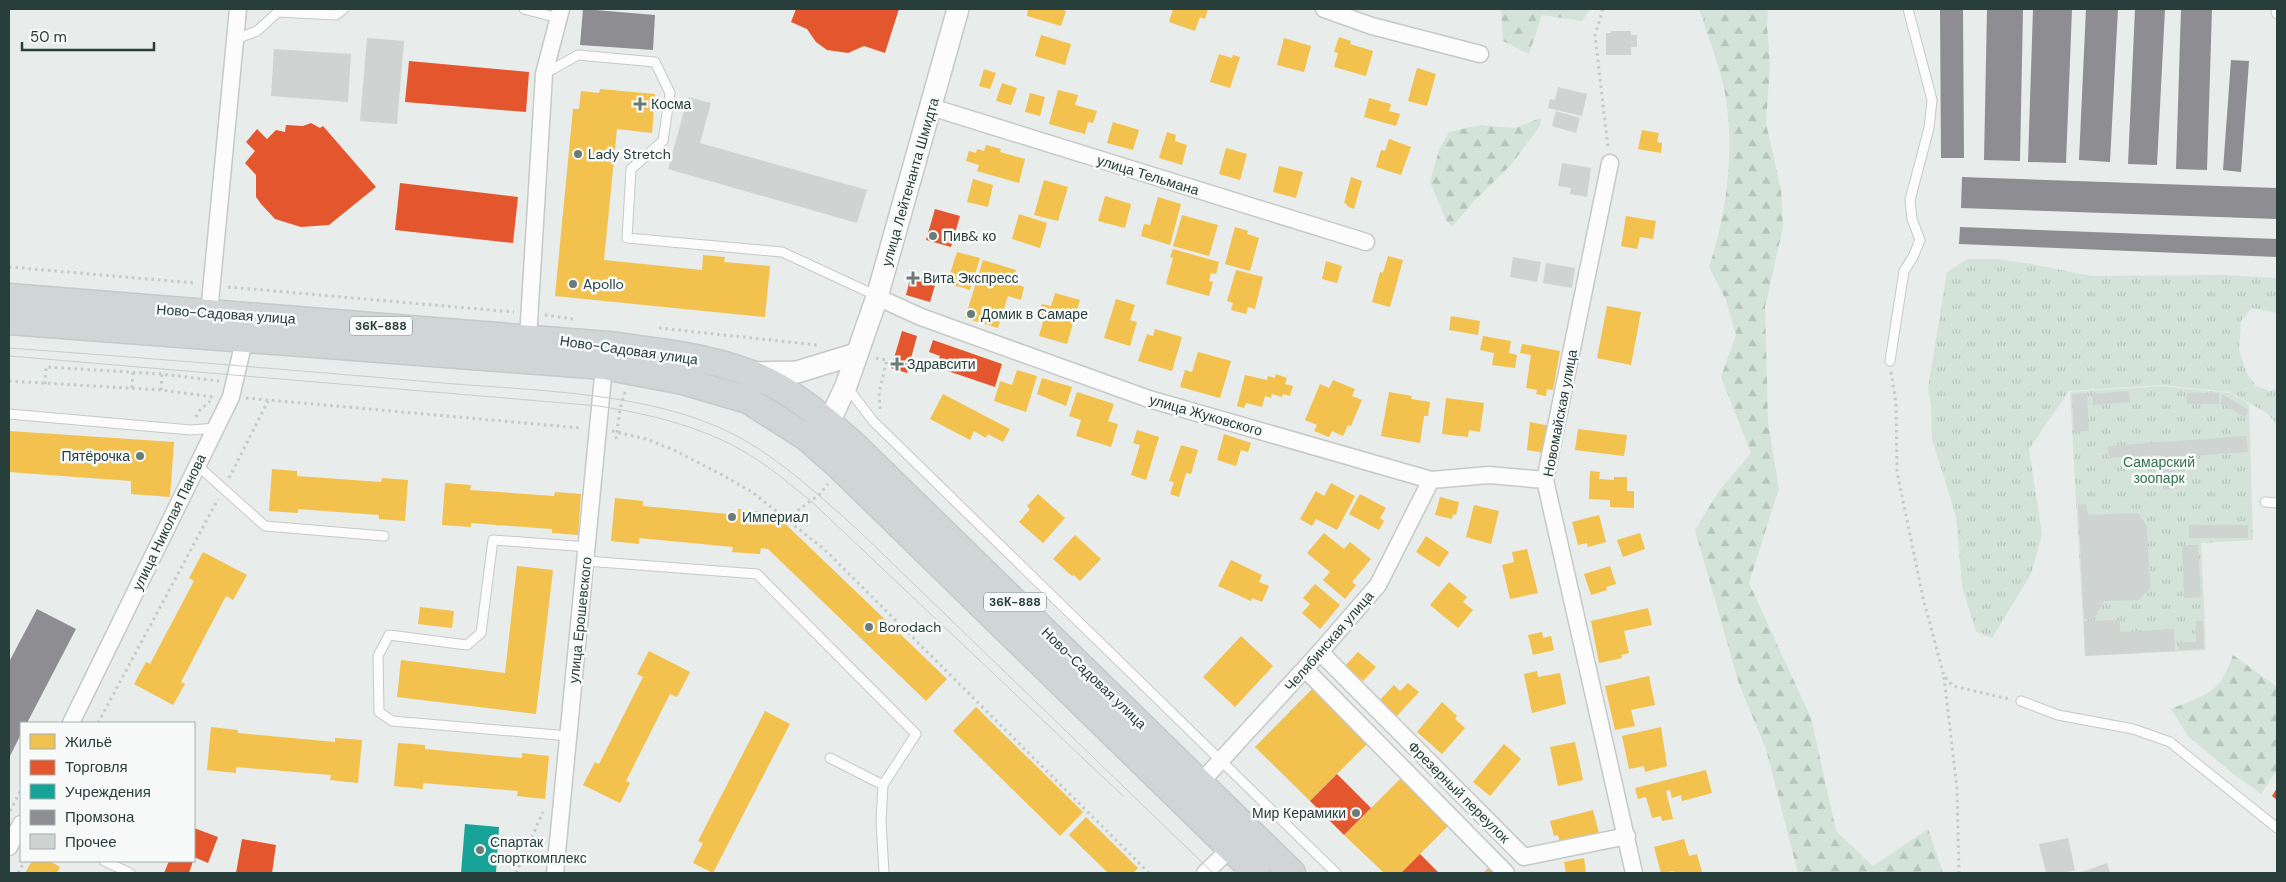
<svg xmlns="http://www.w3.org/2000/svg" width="2286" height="882" font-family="'DM Sans',sans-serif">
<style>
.grass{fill:url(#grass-tufts)}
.forest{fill:url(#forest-firs)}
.homes{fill:#f2c14e}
.shops{fill:#e4572e}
.public{fill:#17a398}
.industry{fill:#8d8d92}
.building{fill:#cfd3d2}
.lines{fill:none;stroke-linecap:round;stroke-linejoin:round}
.service-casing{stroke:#c5c9c7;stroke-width:11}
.minor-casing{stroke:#c5c9c7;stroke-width:19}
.tertiary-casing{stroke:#c5c9c7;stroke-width:24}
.primary-casing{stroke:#c4cac9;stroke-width:29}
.path{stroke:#c3cbca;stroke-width:3;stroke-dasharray:2.5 4;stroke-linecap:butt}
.service{stroke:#fcfcfc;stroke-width:9}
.minor{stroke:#fcfcfc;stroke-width:16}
.tertiary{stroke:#fcfcfc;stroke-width:21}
.primary{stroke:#d0d6d5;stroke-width:26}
.tram{stroke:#c9cccb;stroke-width:1}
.poi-dot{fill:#6b7b78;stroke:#f7faf9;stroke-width:2}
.labels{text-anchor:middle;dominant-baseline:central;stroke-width:5;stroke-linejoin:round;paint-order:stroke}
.shield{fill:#f7faf9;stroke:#657673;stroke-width:1}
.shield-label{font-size:12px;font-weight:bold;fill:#273e3a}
.poi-label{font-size:14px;fill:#273e3a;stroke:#f7faf9;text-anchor:start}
.street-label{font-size:14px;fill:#273e3a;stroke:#f7faf9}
.park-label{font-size:14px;fill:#357152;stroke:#f7faf9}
</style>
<defs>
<pattern id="grass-tufts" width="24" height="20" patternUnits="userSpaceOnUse" patternTransform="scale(1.25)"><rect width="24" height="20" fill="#d3e3da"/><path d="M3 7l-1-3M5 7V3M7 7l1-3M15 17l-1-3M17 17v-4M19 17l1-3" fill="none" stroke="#b5c4bc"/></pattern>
<pattern id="forest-firs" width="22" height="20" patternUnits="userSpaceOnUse" patternTransform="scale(1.25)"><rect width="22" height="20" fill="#d3e3da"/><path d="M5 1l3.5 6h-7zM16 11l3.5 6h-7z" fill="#b5c4bc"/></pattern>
</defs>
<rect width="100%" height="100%" fill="#e8ecea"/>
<path class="grass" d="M1699,9h24l-19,14z
M1968,259h29l34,5 61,12 131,-1 54,3v35l-25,-5 -11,13 -2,28 7,23 10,14 14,5 7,-3v37l-10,-12 -37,-21 -68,-7 -93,6 -40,58 13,85 -11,40 -39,64 -16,-6 -14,-46 -6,-70 -24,-77 -1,-33 -3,-18 19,-116z
M2162,386l68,7 19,11 4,136 -52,3 5,107 -121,6 -15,-264z"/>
<path class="forest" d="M1501,9h89l-8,12 -40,-6 -13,39 -26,-13z
M1723,9h45l-1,17 3,39 -4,58 15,67 2,37 -18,80 3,116 11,65 -30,95 62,135 25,113 37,35 55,-37 15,44h-145l-32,-124 -27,-65 -44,-154 24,-39 32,-38 -30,-76 15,-42 -10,-35 -17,-33c18,-54 26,-117 16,-174 -4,-23 -14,-47 -21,-70z
M1541,118l-1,8 -29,39 -36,35 -23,27 -6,-7 -16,-38 9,-32 10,-18 31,-7 35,3z
M2233,655l44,32v83l-16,24 -29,-21 -44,-37 -17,-27c36,-15 48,-14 62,-54z"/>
<path class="homes" d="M1028,9h31l7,2 -5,15 -34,-10z
M1173,9h35l-3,10 -5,-2 -5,14 -26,-9z
M1041,35l30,9 -6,21 -30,-9z
M1339,37l12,4 -1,3 23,7 -7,25 -32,-9 4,-14 -4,-1z
M1284,38l27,8 -7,26 -27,-7z
M1219,54l13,4 1,-3 7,2 -10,31 -20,-6z
M1417,68l19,6 -9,32 -19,-5z
M984,69l12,4 -6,16 -11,-3z
M1002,83l15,5 -6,17 -15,-4z
M600,89l55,5 -3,39 -35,-4 -13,131 98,10 1,-15 22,2 -1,5 46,4 -5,51 -210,-21 18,-187h6l2,-18 18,2z
M1058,90l20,5 -3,10 22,6 -4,12 -5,-1 -3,12 -36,-10z
M1030,93l15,4 -5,19 -15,-4z
M1369,98l22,6 -2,7 11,3 -4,12 -32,-9z
M1113,122l26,8 -6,20 -26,-7z
M1642,130l17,3 -2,9 5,1 -1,10 -23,-4z
M1167,132l9,3 -1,6 12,4 -5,20 -23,-7z
M1389,139l22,8 -10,28 -25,-8 5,-17 4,1z
M986,145l15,4 -1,3 25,7 -6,24 -42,-12 2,-6 -13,-4 3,-10 7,2 1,-4 7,2z
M1226,148l21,6 -7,26 -21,-6z
M1279,166l24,6 -7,26 -23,-6z
M1351,177l11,4 -8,28 -7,-3v-2l-3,-1z
M973,179l20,6 -5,22 -21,-5z
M1044,180l24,7 -10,34 -24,-6z
M1105,196l26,8 -6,24 -27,-7z
M1158,197l23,7 -11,41 -29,-9 3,-12 6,1z
M1019,214l28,9 -7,25 -28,-9z
M1182,215l36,10 -9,31 -36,-10z
M1626,216l30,5 -3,18 -13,-2 -3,12 -16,-3z
M1235,227l13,4 -1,3 12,4 -9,33 -25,-7z
M1173,249l46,13 -3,12 -5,-1 -2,8 4,1 -4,14 -43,-12 7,-26 -3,-1z
M957,252l23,6 -10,32 -23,-7z
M1388,256l15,4 -13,47 -18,-5 8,-30 3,1z
M983,260l33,10 -4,13 12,4 -3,13 -13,-4 -10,32 -33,-10z
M1326,261l16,5 -5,17 -15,-4z
M1236,270l27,7 -8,32 -7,-2 -2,7 -15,-4 2,-7 -6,-2z
M1055,293l25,7 -13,44 -28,-8 5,-18 -6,-2 4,-12 9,2z
M1116,299l19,6 -5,15 7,2 -7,24 -26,-8z
M1607,306l34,6 -10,53 -34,-7z
M1451,316l29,5 -2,14 -29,-5z
M1155,329l27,8 -10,34 -34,-10 9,-27 6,2z
M1483,336l28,5 -2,12 8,2 -2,13 -23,-3 2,-12 -14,-3z
M1522,344l38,7 -7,39 -6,-1 -1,7 -10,-2 1,-4 -11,-2 5,-33 -11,-2z
M1198,352l33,9 -11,37 -40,-11 5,-17 7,2z
M1017,370l20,6 -11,36 -32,-11 6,-20 12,4z
M1276,374l11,4 -2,6 8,2 -3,10 -7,-2 -1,3 -10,-3 -1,4 -6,-2 -3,11 -16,-4 -2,5 -7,-2 8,-31 22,5 1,-4 7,2z
M1042,378l30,9 -6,19 -29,-12z
M1333,380l22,9 -3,7 10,4 -11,26 -3,-1 -5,11 -11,-5 -3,6 -15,-6 3,-6 -12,-5 15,-36 9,4z
M1077,392l37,12 -6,17 10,3 -7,23 -35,-11 5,-16 -12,-4z
M1389,392l23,4 -1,3 19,3 -2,14h-4l-4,27 -39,-7z
M943,394l67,35 -7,13 -15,-8 -2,4 -12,-7 -4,9 -40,-21z
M1446,398l38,5 -4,29 -11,-2 -1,7 -26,-3z
M1530,422l20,4 -5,27 -18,-3z
M1578,429l49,6 -3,21 -49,-6z
M1137,430l22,7 -13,43 -15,-5 9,-30 -7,-2z
M9,431l165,11 -4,55 -39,-3v-13l-122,-9z
M1224,434l27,9 -3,9 -7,-2 -5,16 -19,-6z
M1181,445l17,5 -7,24 -5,-1 -7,24 -9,-3 4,-12 -5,-1z
M272,469l25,2v5l84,6 1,-4 26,2 -3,41 -26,-2v-4l-81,-6v4l-29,-2z
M1590,471l10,1 -1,7 15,1v-3h13v14h7v17l-24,-1v-7l-21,-1z
M445,483l26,2 -1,5 84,6 1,-4 26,2 -3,41 -26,-2v-4l-81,-6v4l-29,-2z
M1331,483l24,13 -18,34 -21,-11 -4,7 -12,-7 16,-28 8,5z
M1038,494l27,24 -22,25 -24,-21 11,-13 -3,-3z
M1360,494l26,14 -6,10 4,3 -5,9 -30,-16z
M1440,497l19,5 -3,13 -3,-1 -1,5 -17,-4z
M615,498l28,3v5l95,9v-6l36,4 173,166 -21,22 -158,-152 -7,-1 -1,6 -28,-2 1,-5 -94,-9v6l-28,-3z
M1474,505l25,6 -8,33 -25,-7z
M1599,515l7,27 -18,5 -1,-4 -9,2 -6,-23z
M1324,533l20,16 6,-7 21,17 -19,23 4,3 -11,14 -22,-19 7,-8 -23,-19z
M1640,533l5,16 -22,8 -6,-17z
M1075,535l26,24 -21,22 -6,-6 -2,1 -19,-17z
M1426,536l23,16 -10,15 -23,-15z
M1527,549l11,44 -28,6 -8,-34 12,-3 -2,-10z
M203,552l44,23 -14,25 -7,-4 -45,86 4,2 -12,21 -39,-21 12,-22 4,2 44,-83 -5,-3z
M1231,560l31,15 -3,7 10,4 -7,16 -10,-4 -1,3 -33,-15z
M517,566l36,4 -17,144 -139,-17 4,-37 104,13z
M1610,566l6,18 -10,3 1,3 -16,5 -7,-21z
M1449,582l18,15 -4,5 10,8 -15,18 -28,-23z
M1315,584l25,21 -20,24 -18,-16 8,-9 -7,-6z
M420,607l34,4 -2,17 -34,-4z
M1648,608l4,17 -28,6 5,22 -8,2 1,3 -23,5 -8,-42z
M1542,632l1,6 8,-2 3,14 -21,5 -5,-20z
M1241,636l32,30 -38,41 -32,-30z
M649,651l41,21 -13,25 -7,-3 -44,87 4,2 -10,20 -37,-18 12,-23 4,2 44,-87 -6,-3z
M1358,652l18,15 -13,14 -18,-15z
M1537,671l1,6 22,-4 6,31 -34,9 -8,-39z
M1649,676l6,29 -24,5 4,16 -20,4 -10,-44z
M1408,683l11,9 -24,26 -17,-16 16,-17 6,6z
M1314,687l55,55 -59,59 -55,-54z
M1442,702l15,14 -2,3 10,9 -23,26 -25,-22z
M976,707l107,105 -23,24 -107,-105z
M765,711l25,13 -77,149 -20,-10 10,-20 -5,-2z
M211,727l27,3v3l97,9v-4l27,2 -4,43 -28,-3 1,-5 -95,-8v6l-29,-3z
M1661,727l6,39 -22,6 -1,-6 -15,3 -7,-33z
M1575,742l8,38 -25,6 -8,-39z
M398,743l27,2v4l97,9v-5l27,3 -4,43 -28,-3 1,-5 -95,-8v6l-29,-3z
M1504,744l17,15 -31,37 -17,-14z
M1706,770l6,23 -30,8 -1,-6 -9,3 -2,-8 -4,1 7,28 -11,2 -1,-5 -9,2 -6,-21 -8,2 -3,-11z
M1403,776l48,47 -50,50h-17l-40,-38z
M1593,810l7,27 -39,10 -3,-12 -4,1 -4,-15z
M1086,817l52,51 -5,5h-25l-39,-38z
M1684,839l5,17 8,-2 5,18 -27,1 -1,-2 -13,2 -7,-26z
M1584,858l2,15h-20l-2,-11z
M32,861h18l10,6 -3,6h-32z
M1493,863l11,10h-21z"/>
<path class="shops" d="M796,9h103l-14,44 -21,-7 -16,7 -21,-3 -11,-8 -9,-13 -16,-7z
M409,61l120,11 -3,40 -121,-10z
M311,123l9,5 3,-2 53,61 -47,38 -28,2 -26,-8 -14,-15 -5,-7v-22l-11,-12 10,-12 -9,-9 11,-13 10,10 9,-9 9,2 1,-7 17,1z
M400,183l118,14 -5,46 -118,-13z
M935,209l25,7 -9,31 -25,-7z
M911,275l25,7 -6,20 -24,-7z
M902,331l15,5 -10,37 -16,-5z
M933,340l69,24 -7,23 -59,-20 4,-11 -11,-4z
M1337,774l34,34 -27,27 -34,-34z
M2277,788v12l-5,-4z
M194,828l24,9 -10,26 -14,-6z
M242,839l34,6 -4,28h-36z
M1420,854l19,19h-38z
M169,861h24l-4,12h-25z"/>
<path class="public" d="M465,824l34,3 -3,46h-35z"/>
<path class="industry" d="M583,9l72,6 -2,35 -73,-5z
M1940,9h23l1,149h-23z
M1987,9h36l-3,152 -36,-1z
M2033,9h39l-6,154 -38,-1z
M2086,9h32l-8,153 -31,-2z
M2135,9h30l-8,156 -29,-1z
M2181,9h31l-5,161 -31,-1z
M2231,60l18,1 -8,111 -18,-2z
M1962,177l315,11v31l-316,-11z
M1960,227l317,12v18l-318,-13z
M37,609l39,20 -49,94h-6v11l-12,24v-96z"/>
<path class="building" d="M1611,31h20v4h6v12h-6v8h-25v-22h5z
M367,38l37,3 -7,83 -37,-3z
M274,49l77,5 -3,48 -77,-6z
M1558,87l29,7 -5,22 -34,-8 2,-9 5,1z
M688,97l23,6 -11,40 167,47 -10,33 -189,-54z
M1556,111l24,7 -4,15 -24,-7z
M1562,163l29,5 -4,29 -17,-3 1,-6 -13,-2z
M1513,257l28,5 -4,20 -27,-5z
M1546,263l29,5 -3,20 -29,-5z
M2129,391l1,11 -37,3 -1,-11z
M2087,393l2,38 -15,1 -2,-38z
M2187,393h32v11h-32z
M2222,394l27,16 -4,7 -24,-13z
M2246,436l2,16 -73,5 2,32 -14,1 -3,-35 -51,3 -1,-12z
M2086,504l2,11 50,-2 9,13 3,63 -12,11 -34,1 -10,18h-10l-6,-114z
M2189,525h59v13h-59z
M2182,545h16l3,52 -17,1z
M2120,620v12l54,-3 1,22 -90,5 -1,-35z
M2196,621h7l1,28 -25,1v-7l17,-1z
M2068,838l7,32 -13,3h-16l-7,-29z
M2107,863l3,10h-31z"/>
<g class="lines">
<g class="service-casing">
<path id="service" d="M524,9l34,9
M2276,12l1,2
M236,39l21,-8 21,-19 58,3 8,-6
M544,74l34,-19 77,7 15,31 -7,48 -32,28 -4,69 155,14 95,44
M1890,361l14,-90 9,-14 7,-17 -8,-21 -2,-19 19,-72 3,-28 -24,-91
M847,387l26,34 463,452
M9,414l182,16 25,-2
M197,465l68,61 119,10
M2265,502l12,1
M586,561l171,13 159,160 -33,51 -2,36 3,52
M2021,701l37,14 75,14 37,13 107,86
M569,736l-177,-15 -13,-9 -1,-56 11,-21 78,10 14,-12 12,-93 95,7
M830,758l53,27
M104,861l26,12"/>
</g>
<g class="minor-casing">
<path id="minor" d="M1324,9l48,17 108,28
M931,107l435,135
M1610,163l-65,317 89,393
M877,297l44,20 228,82 282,81 58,-5 56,5
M209,313l29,-304
M528,338l16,-264 17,-65
M1320,652l204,205 103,-21
M1305,669l201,204
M71,723l160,-326 15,-65
M1201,782l119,-130 58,-67 53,-105
M9,847l12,-23
M555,873l49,-507
M1205,873l26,-25"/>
</g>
<g class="tertiary-casing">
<path id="tertiary" d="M751,373l46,-1 59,-18
M820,435l9,-13 17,-36 31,-89 81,-288"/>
</g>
<g class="primary-casing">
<path id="primary" d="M9,297l599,48c47,6 96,11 141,28 39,14 76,46 106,73l437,427
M9,321l595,45 79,15 65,19 58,37 34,30 416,406"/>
</g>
<path class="path" d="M1603,9l-8,26 13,113
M9,267l186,16
M228,287l286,25
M545,315l28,4
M659,328l158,17
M876,358l11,2 -8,32 1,17
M1891,372l5,31 1,69 26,126 21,78 9,10 56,13
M9,381l152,9 52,7
M45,384l1,-17 116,7 57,7
M132,388l1,-17
M161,390l1,-16
M246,398l335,30
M196,417l3,-6 11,-10
M612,431l34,8 30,12 50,26 26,15 72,57 325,324
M616,439l4,-30 5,-17
M229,478l39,-77
M787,518l32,-23 9,-11
M1944,677l13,112 2,84
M98,723l120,-224
M10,811l11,-21
M18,873l7,-12
M516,873l27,-61"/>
<use href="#service" class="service"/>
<use href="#minor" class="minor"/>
<use href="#tertiary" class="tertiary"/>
<use href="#primary" class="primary"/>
<path class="tram" d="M9,348c141,10 282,22 423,34 95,9 217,8 303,53 44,23 86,62 123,95l355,343
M9,356l590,50c55,9 110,22 157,53 19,12 37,28 55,42l312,295"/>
</g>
<g class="poi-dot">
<path d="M637.5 96.5h5v5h5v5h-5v5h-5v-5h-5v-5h5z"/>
<circle cx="578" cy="154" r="5"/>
<circle cx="933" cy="236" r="5"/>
<path d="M910.5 270.5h5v5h5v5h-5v5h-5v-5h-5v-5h5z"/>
<circle cx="573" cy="284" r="5"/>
<circle cx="971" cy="314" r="5"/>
<path d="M894.5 356.5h5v5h5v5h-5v5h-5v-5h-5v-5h5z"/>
<circle cx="140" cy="456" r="5"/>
<circle cx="732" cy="517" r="5"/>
<circle cx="869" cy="627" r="5"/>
<circle cx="1356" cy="813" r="5"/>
<circle cx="480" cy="850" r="5"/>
</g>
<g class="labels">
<g class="shield">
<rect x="350" y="316.5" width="62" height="19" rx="4"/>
<rect x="984" y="592.5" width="62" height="19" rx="4"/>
</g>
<g class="shield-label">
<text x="381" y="326">36К-888</text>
<text x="1015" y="602">36К-888</text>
</g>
<g class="poi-label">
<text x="651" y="104">Косма</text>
<text x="588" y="154">Lady Stretch</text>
<text x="943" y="236">Пив&amp; ко</text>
<text x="923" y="278">Вита Экспресс</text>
<text x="583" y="284">Apollo</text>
<text x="981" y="314">Домик в Самаре</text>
<text x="907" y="364">Здравсити</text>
<text x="130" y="456" text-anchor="end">Пятёрочка</text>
<text x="742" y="517">Империал</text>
<text x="879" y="627">Borodach</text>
<text x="1346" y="813" text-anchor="end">Мир Керамики</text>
<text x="490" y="842">Спартак<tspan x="490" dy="16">спорткомплекс</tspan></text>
</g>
<g class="street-label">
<text transform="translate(1148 175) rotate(17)">улица Тельмана</text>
<text transform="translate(910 182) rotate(-74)">улица Лейтенанта Шмидта</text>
<text transform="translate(226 314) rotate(4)">Ново-Садовая улица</text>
<text transform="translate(629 350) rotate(8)">Ново-Садовая улица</text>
<text transform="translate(1560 413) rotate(-79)">Новомайская улица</text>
<text transform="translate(1206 415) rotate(16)">улица Жуковского</text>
<text transform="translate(169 522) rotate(-64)">улица Николая Панова</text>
<text transform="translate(580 620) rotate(-84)">улица Ерошевского</text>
<text transform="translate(1329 641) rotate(-49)">Челябинская улица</text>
<text transform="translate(1094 678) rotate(44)">Ново-Садовая улица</text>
<text transform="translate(1459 792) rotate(45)">Фрезерный переулок</text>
</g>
<g class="park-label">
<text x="2159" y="462">Самарский<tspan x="2159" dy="16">зоопарк</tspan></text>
</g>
</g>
<rect width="2286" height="882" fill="none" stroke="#273e3a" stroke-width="20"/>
<rect x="20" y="722" width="175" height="140" fill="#f7faf9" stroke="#a4afad"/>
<rect x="30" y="734" width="25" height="15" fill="#f2c14e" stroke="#a4afad"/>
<text x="65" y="747" font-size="15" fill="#273e3a">Жильё</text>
<rect x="30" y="760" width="25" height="15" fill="#e4572e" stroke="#a4afad"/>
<text x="65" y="772" font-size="15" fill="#273e3a">Торговля</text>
<rect x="30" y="784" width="25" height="15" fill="#17a398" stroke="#a4afad"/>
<text x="65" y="797" font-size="15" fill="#273e3a">Учреждения</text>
<rect x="30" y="810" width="25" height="15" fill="#8d8d92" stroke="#a4afad"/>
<text x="65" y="822" font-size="15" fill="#273e3a">Промзона</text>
<rect x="30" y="834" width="25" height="15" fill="#cfd3d2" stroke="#a4afad"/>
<text x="65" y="847" font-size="15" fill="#273e3a">Прочее</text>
<path d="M22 42v8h132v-8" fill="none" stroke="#273e3a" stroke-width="2.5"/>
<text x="30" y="42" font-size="15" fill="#273e3a" stroke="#f7faf9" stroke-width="4" paint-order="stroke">50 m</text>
</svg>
